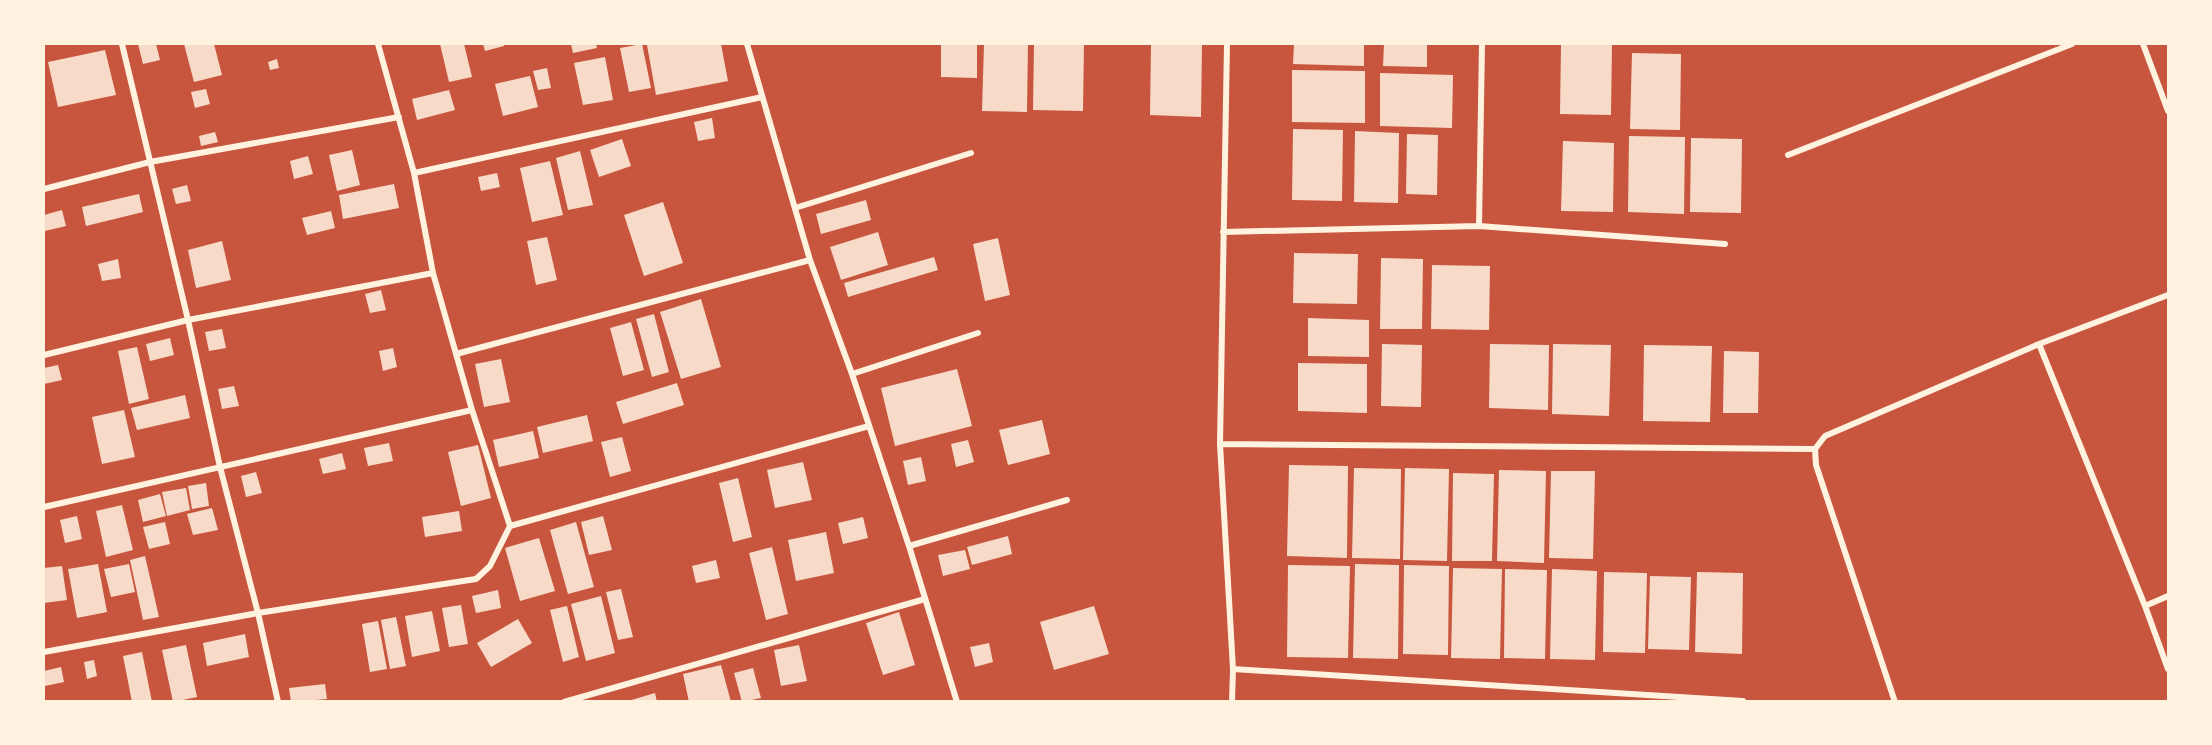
<svg xmlns="http://www.w3.org/2000/svg" width="2212" height="745" font-family="'Noto Sans',sans-serif">
<style>
.building{fill:#f7dbc8}
.lines{fill:none;stroke-linecap:round;stroke-linejoin:round}
.minor{stroke:#fff3e0;stroke-width:6}
</style>
<rect width="100%" height="100%" fill="#c8553d"/>
<path class="building" d="M138,44h18l4,16 -17,4z
M184,44h30l8,31 -28,7z
M440,44h24l8,33 -23,5z
M483,44h21v2l-19,5z
M571,44h25l1,4 -24,5z
M642,44l9,44 -22,4 -9,-44z
M656,44h65l7,37 -72,14 -9,-50z
M941,44h36v34l-36,-1z
M984,44h44l-1,68 -45,-1z
M1034,44h50l-1,67 -50,-1z
M1151,44h51l-1,73 -51,-2z
M1294,44h70v22l-71,-2z
M1384,44h43v23l-44,-1z
M1561,44h51l-1,71 -51,-1z
M105,50l11,45 -58,12 -10,-45z
M1632,53l49,1 -1,76 -50,-1z
M605,57l8,43 -30,5 -9,-42z
M277,59l2,9 -9,2 -2,-8z
M547,68l4,20 -13,2 -5,-19z
M1292,70l73,1v52l-73,-1z
M1380,73l73,2 -1,53 -72,-2z
M530,76l8,31 -35,9 -8,-32z
M206,89l4,15 -15,4 -4,-16z
M449,90l6,20 -38,10 -5,-21z
M712,118l3,20 -17,3 -4,-19z
M1293,129l50,1 -1,71 -50,-1z
M1355,131l44,2 -1,70 -44,-1z
M215,132l3,10 -17,4 -2,-10z
M1407,134l31,1 -1,60 -31,-1z
M1629,136l56,1 -1,77 -56,-2z
M1691,138l51,1 -1,74 -51,-1z
M622,139l9,27 -32,11 -9,-27z
M1563,141l51,2 -1,69 -52,-1z
M352,150l8,35 -23,6 -8,-36z
M580,151l13,54 -25,5 -12,-52z
M308,156l5,18 -19,5 -4,-18z
M550,161l13,54 -31,7 -12,-54z
M497,173l3,14 -19,4 -3,-14z
M394,184l5,24 -56,11 -4,-24z
M187,185l4,16 -15,3 -4,-15z
M139,194l4,18 -57,14 -4,-19z
M866,200l5,20 -50,14 -5,-20z
M663,202l20,61 -39,13 -20,-61z
M62,210l4,16 -21,5 -1,-16z
M331,211l4,17 -28,7 -5,-17z
M878,232l10,33 -47,15 -11,-33z
M547,237l10,43 -21,5 -9,-44z
M998,238l12,57 -25,6 -12,-57z
M222,241l9,39 -35,8 -8,-38z
M1294,253l64,1 -1,50 -64,-1z
M934,257l4,13 -90,27 -4,-14z
M1381,258l42,1 -1,70h-42z
M118,259l3,19 -19,3 -4,-17z
M1432,265l58,1 -1,64 -58,-1z
M381,290l5,20 -16,3 -5,-19z
M701,299l20,68 -40,12 -21,-67z
M654,314l15,58 -17,5 -16,-58z
M1308,318l61,2v37l-61,-1z
M631,322l13,48 -21,6 -13,-48z
M222,329l4,19 -17,3 -4,-19z
M170,338l4,17 -24,6 -4,-17z
M1382,344l40,1 -1,62 -40,-1z
M1490,344l59,1 -1,65 -59,-2z
M1553,344l58,1 -2,71 -57,-2z
M1644,345l68,1 -2,76 -67,-1z
M137,347l12,52 -20,5 -11,-53z
M393,348l4,19 -14,4 -4,-20z
M1724,351l35,1 -1,61h-35z
M501,359l9,43 -26,5 -9,-43z
M1298,363l69,1v49l-69,-2z
M58,365l4,15 -18,4v-16z
M957,369l15,57 -77,20 -14,-58z
M677,383l7,22 -61,19 -7,-22z
M234,386l5,20 -17,3 -4,-20z
M185,395l5,23 -53,12 -6,-22z
M124,410l11,47 -33,7 -10,-47z
M587,415l6,26 -50,12 -6,-26z
M1042,420l8,34 -42,11 -9,-35z
M533,431l6,27 -40,9 -6,-27z
M622,437l9,34 -21,6 -9,-35z
M968,440l6,22 -18,5 -5,-23z
M389,443l4,18 -25,5 -4,-18z
M478,445l13,53 -30,8 -13,-54z
M342,453l4,16 -23,5 -4,-15z
M921,457l5,24 -18,4 -5,-24z
M803,462l9,38 -37,8 -8,-38z
M1289,465l59,1 -1,92 -60,-2z
M1354,468l47,1 -1,90 -48,-1z
M1405,468l44,1 -2,92 -44,-1z
M1499,470l47,1 -2,92 -47,-2z
M1551,471h44l-2,88 -44,-1z
M256,472l6,21 -16,4 -5,-21z
M1453,473l41,1 -2,87h-40z
M738,478l14,59 -19,5 -14,-59z
M206,483l3,23 -17,3 -4,-23z
M186,488l4,22 -23,6 -5,-24z
M160,494l6,22 -23,6 -5,-22z
M122,505l11,45 -27,7 -10,-46z
M212,508l6,22 -25,5 -6,-21z
M459,511l3,20 -37,6 -3,-20z
M77,516l5,23 -17,4 -5,-23z
M603,516l9,34 -23,5 -8,-33z
M863,517l5,21 -25,6 -5,-21z
M165,522l5,22 -21,5 -6,-22z
M576,522l18,65 -26,7 -18,-64z
M826,532l8,41 -38,8 -8,-41z
M1008,536l4,18 -40,11 -5,-18z
M539,538l16,53 -35,10 -15,-53z
M772,547l16,67 -22,6 -17,-67z
M965,550l5,19 -27,7 -5,-21z
M145,556l14,61 -16,3 -13,-60z
M716,560l4,18 -24,5 -4,-17z
M98,564l9,48 -30,6 -9,-49z
M129,564l6,28 -24,5 -7,-28z
M1355,564l44,1 -1,94 -45,-1z
M1288,565l62,1 -2,92 -61,-1z
M1404,565l45,1 -1,89 -45,-1z
M62,566l5,34 -23,3v-35z
M1453,568l49,1 -2,90 -49,-1z
M1505,569l42,1 -2,89 -41,-1z
M1552,569l45,2 -2,89 -45,-1z
M1604,572l43,1 -2,80 -42,-1z
M1697,572l46,1 -1,81 -47,-2z
M1650,576l41,1 -2,73 -41,-1z
M621,589l12,48 -15,3 -12,-48z
M498,590l3,18 -25,5 -4,-17z
M601,596l14,57 -29,8 -15,-57z
M461,605l7,39 -19,3 -7,-39z
M567,606l12,51 -16,5 -13,-52z
M1094,606l15,48 -55,16 -14,-48z
M432,611l8,40 -28,6 -7,-41z
M899,612l16,53 -32,10 -17,-52z
M396,617l10,49 -16,3 -9,-49z
M518,619l14,24 -41,24 -14,-24z
M378,621l9,48 -17,3 -8,-48z
M245,634l4,23 -42,9 -4,-23z
M989,643l4,19 -18,5 -5,-20z
M186,645l11,52 -24,5 -11,-52z
M799,645l8,36 -26,5 -7,-36z
M142,652l10,50h-20l-9,-46z
M94,660l3,16 -10,3 -3,-17z
M721,665l10,37h-42l-6,-28z
M61,667l3,15 -19,4 -1,-15z
M753,668l8,30 -19,4 -8,-29z
M325,684l2,15 -36,3 -2,-14z
M655,693l2,9h-29v-1z"/>
<g class="lines">
<path class="minor" d="M122,44l66,276 32,147 38,146 20,89
M378,44l36,129 348,-76
M747,44l63,216 42,114 57,172 48,156
M1227,44l-7,400 13,225 -1,33
M2143,44l25,67
M1788,155l284,-111
M414,173l19,100 39,137 38,116
M44,189l106,-27 249,-45
M795,208l176,-55
M1479,226l3,-182
M1223,232l256,-6 246,18
M2039,344l106,262 23,63
M456,354l354,-94
M44,355l144,-35 245,-47
M852,374l126,-41
M1220,444l595,5
M44,507l428,-97
M909,546l158,-46
M2145,606l23,-10
M44,652l214,-39 218,-34 14,-13 20,-40 359,-100
M1233,669l510,32
M564,702l361,-103
M1895,702l-79,-237 -1,-16 10,-13 214,-92 129,-49"/>
</g>
<rect width="2212" height="745" fill="none" stroke="#fff3e0" stroke-width="90"/>
</svg>
